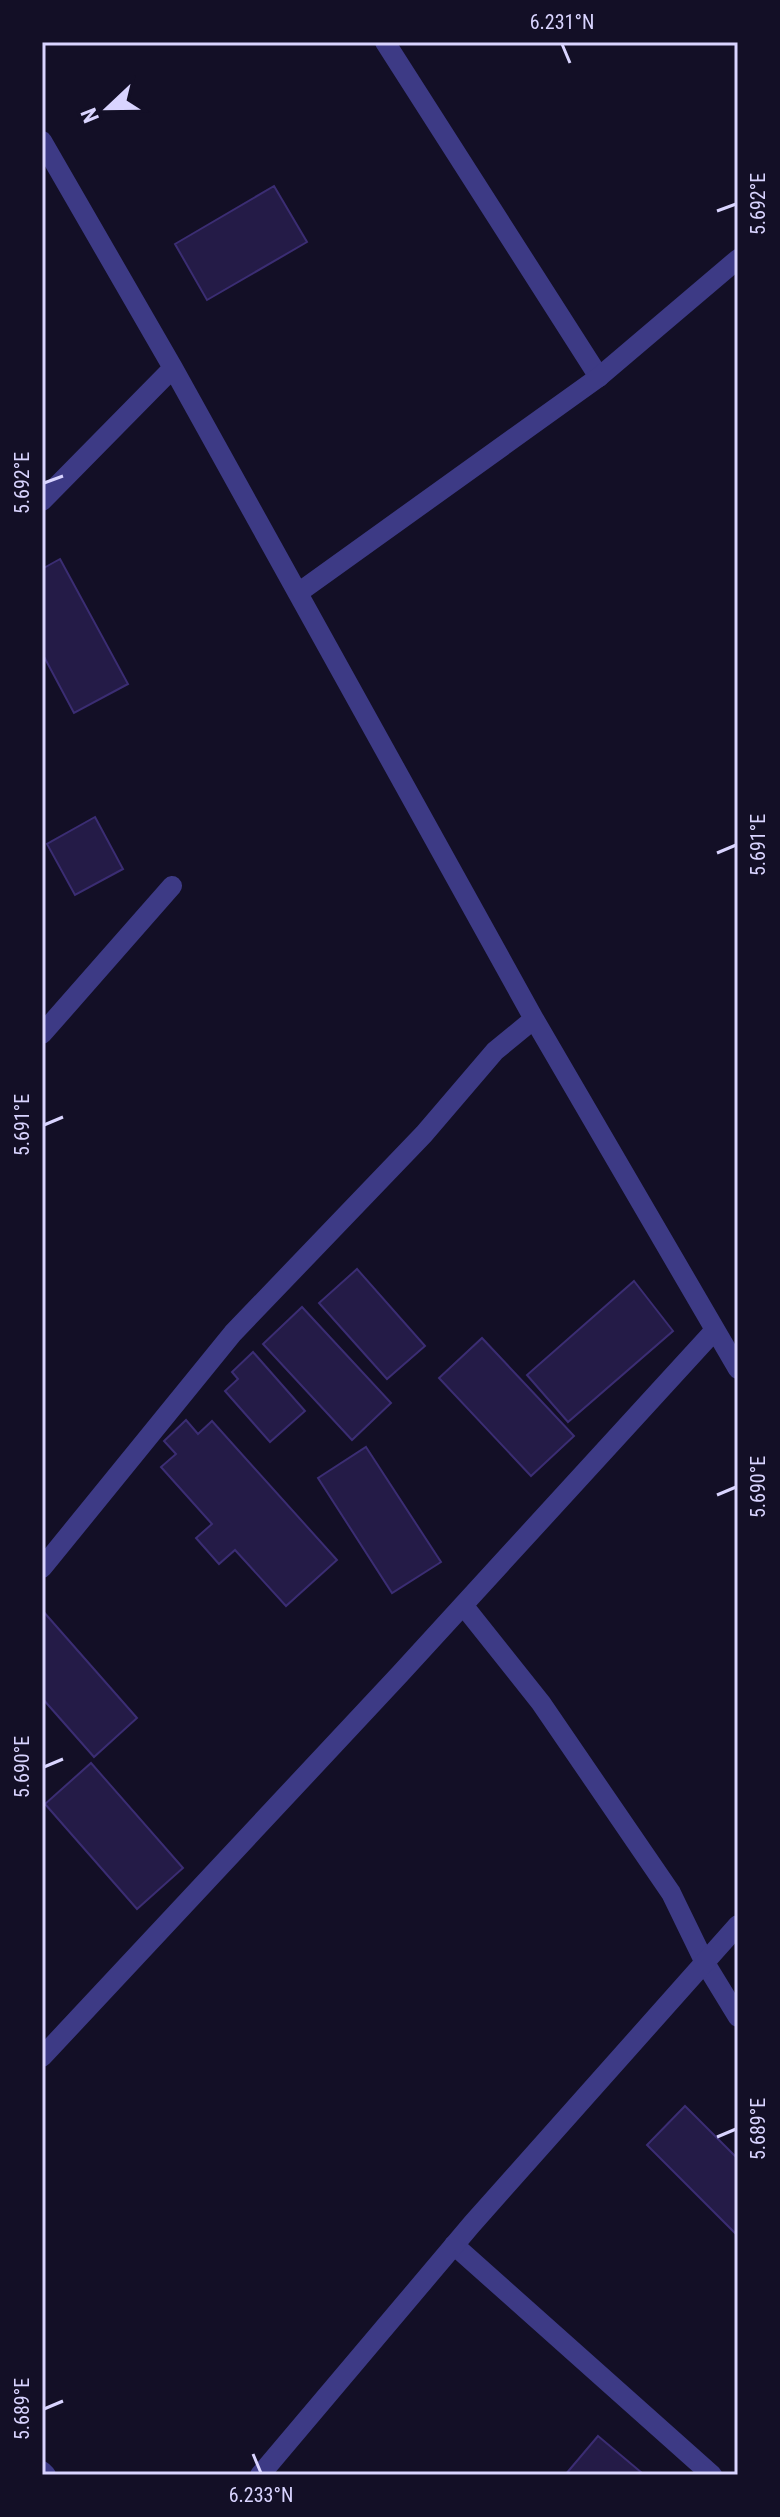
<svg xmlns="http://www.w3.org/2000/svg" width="780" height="2517" font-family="'Roboto Condensed',sans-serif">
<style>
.building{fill:#241b47;stroke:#3b2d73;stroke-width:2}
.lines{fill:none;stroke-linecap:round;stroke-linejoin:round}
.service{stroke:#3d3a85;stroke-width:20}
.minor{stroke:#3d3a85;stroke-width:20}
.tertiary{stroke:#3d3a85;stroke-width:20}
.ticks{fill:none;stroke:#d9d4ff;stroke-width:3}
.neatline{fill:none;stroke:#d9d4ff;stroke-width:3}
.ticks-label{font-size:20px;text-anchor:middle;fill:#d9d4ff}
</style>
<rect width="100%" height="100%" fill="#130f26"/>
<path class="building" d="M274,186l33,56 -100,58 -32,-56z
M60,559l68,125 -54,29 -32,-60v-84z
M95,817l28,52 -48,26 -28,-51z
M357,1269l68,77 -38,33 -68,-76z
M634,1281l39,50 -105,91 -41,-47z
M302,1307l89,96 -39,37 -89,-96z
M482,1338l92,98 -43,40 -92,-98z
M253,1352l52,59 -35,31 -45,-51 13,-12 -6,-7z
M186,1420l12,14 14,-13 125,139 -51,46 -51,-56 -16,14 -23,-26 16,-14 -51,-57 15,-13 -12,-13z
M366,1447l75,115 -49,31 -74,-115z
M42,1610l95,108 -43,39 -52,-59z
M91,1763l92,105 -46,41 -92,-105z
M685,2106l53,53 -1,76 -90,-90z
M598,2436l44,37 -1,2h-76z"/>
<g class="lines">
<path class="service" d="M385,42l214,335"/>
<path class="minor" d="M42,141l131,227 361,651
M42,501l131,-133
M298,593l301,-216 139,-118
M42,1034l130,-148
M42,1568l191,-235 191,-199 71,-83 39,-32 204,350
M463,1605l78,98 130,190 34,70 33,54
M42,2057l358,-383 315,-344
M454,2245l258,230
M42,2471l4,4"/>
<path class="tertiary" d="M260,2475l212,-251 266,-299"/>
</g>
<path class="ticks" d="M562,44l8,19M717,211l19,-7M44,483l19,-7M717,853l19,-8M44,1125l19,-8M717,1495l19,-8M44,1767l19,-8M717,2137l19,-8M44,2409l19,-8M253,2454l8,19"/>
<rect width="780" height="2517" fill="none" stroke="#130f26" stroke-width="88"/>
<g transform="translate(108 108) rotate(248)" stroke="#130f26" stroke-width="6" paint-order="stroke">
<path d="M0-6L14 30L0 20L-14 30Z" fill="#d9d4ff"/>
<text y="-12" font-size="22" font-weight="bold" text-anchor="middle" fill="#d9d4ff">N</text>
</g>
<rect x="44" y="44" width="692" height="2429" class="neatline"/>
<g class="ticks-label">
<text x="562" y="29">6.231°N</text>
<text transform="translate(758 204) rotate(-90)" y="7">5.692°E</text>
<text transform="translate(22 483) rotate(-90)" y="7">5.692°E</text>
<text transform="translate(758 845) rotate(-90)" y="7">5.691°E</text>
<text transform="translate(22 1125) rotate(-90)" y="7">5.691°E</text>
<text transform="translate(758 1487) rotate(-90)" y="7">5.690°E</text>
<text transform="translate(22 1767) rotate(-90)" y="7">5.690°E</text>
<text transform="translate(758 2129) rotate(-90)" y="7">5.689°E</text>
<text transform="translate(22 2409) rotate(-90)" y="7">5.689°E</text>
<text x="261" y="2502">6.233°N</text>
</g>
</svg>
